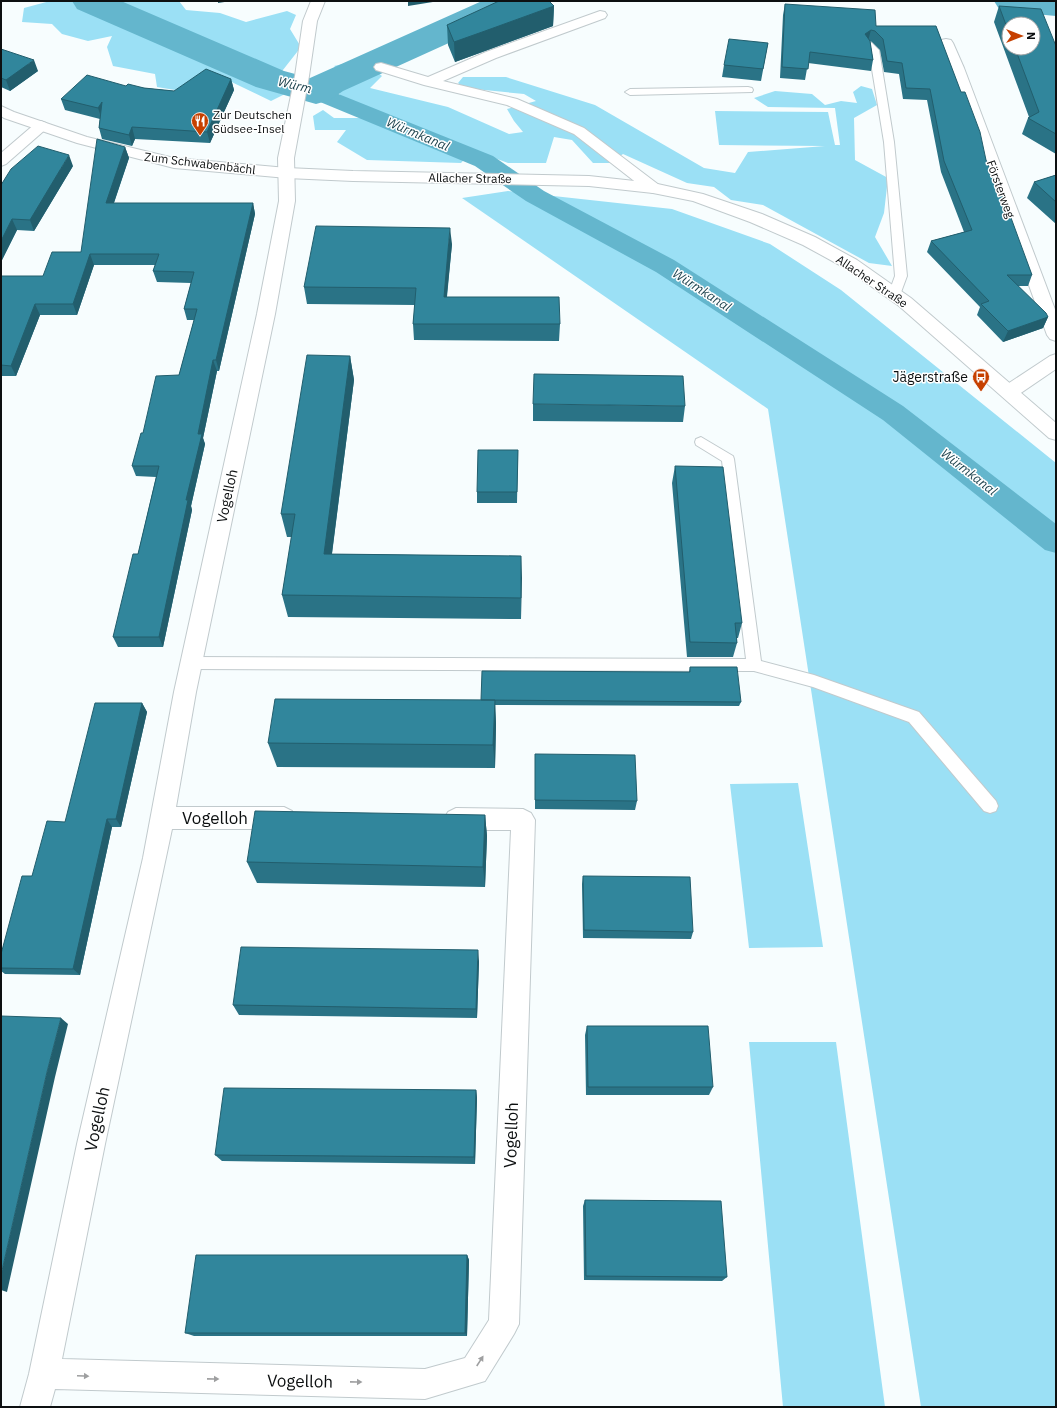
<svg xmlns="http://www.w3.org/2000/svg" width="1057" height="1408" font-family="'IBM Plex Sans',sans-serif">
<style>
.green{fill:#9be0f5}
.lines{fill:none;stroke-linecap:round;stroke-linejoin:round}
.canal{fill:#64b6cd;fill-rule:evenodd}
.river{fill:#64b6cd;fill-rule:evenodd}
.lane-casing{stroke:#c1cacd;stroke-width:2}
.street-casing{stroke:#c1cacd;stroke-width:2}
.secondary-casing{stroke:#c1cacd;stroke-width:2}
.lane{fill:#fff;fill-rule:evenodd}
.street{fill:#fff;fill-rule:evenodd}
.secondary{fill:#fff;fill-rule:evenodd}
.wall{fill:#2a7386;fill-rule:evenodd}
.shaded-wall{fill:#225e6d}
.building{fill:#31869c;stroke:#225e6d}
.oneway{fill:#9e9fa0}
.labels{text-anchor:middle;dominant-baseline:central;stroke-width:3;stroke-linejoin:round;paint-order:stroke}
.far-poi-label{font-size:12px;fill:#0d1011;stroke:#fff;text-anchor:start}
.far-street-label{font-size:12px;fill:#0d1011;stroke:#fff}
.far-water-label{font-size:13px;font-style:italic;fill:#193f4a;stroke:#fff}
.poi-label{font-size:14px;fill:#0d1011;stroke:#fff;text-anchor:end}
.street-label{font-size:14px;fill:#0d1011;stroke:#fff}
.near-street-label{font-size:17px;fill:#0d1011;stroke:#fff}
</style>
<rect width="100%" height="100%" fill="#f7fdfe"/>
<path class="green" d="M50,1h129l7,9 34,3 26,9 41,-11 9,4 -6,14 11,18 -22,28 8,18 -16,8 -54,-26 -42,15 -18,-3 -2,-13 -42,-8 -6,-19 5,-11 -24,5 -26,-7 -10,-10 -30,-2 2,-14z
M356,61l15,6 11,9 -12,12 78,19 61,27 14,-2 -9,-11 -7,-12 29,-8 -12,-7 -60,-6 -6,-5 5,-6h43l89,28 109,63 31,5 13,-21 77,-6 -106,-1 -4,-34 113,1 7,33h5l-5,-37 -67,-1 -14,-9 21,-7 37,3 13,11 16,-4 16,2 -4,-11 8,-6 11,3 5,16 -23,13 1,42 33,18 -4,35 -9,24 17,29 -23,-3 -106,-58 -32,-5 -17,-13 -27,-4 -64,-29 -13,9h-17l-21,-23 -18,-3 -8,26h-38l-35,-13 -12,13 -94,-3 -30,-18 9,-12h-31l-2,-14 10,-6 11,8h30l-20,-11 -6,-17 11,-11 -15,-13z
M508,191l164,18 98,35 71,46 215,173v944h-135l-153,-998 -306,-211z
M798,783l25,164 -74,1 -19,-164z
M749,1042h87l49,365h-102z"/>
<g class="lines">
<path class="canal" d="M316,85l177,71 51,35 130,69 229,146 153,118v29l-11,-3 -162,-130 -227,-148 -130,-71 -51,-35 -167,-69 -4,-5 4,-5z"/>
<path class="river" d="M72,1h49l163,70 26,7 172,-77h57l-5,8 -19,4 -172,78 -13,9 -14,4 -60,-17 -179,-78z
M994,1h62v15l-44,-4 -13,-3z"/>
<g class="lane-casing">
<path id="lane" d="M869,42l3,1 7,7 15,92 13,134 -7,19 -2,3h-8l-2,-3 7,-19 -11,-134 -15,-91 -5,-6z
M748,87l4,1 1,2 -1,2 -122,3 -5,-3 5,-3z
M701,437l32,19 1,3 27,202 53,14 105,37 77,89 2,5 -2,5 -6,2 -6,-2 -75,-89 -96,-35 -59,-16 -563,-2 -5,-2 -2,-4 2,-4 5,-2 555,2 -24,-198 -26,-16 -1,-3 1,-3z"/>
</g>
<g class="street-casing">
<path id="street" d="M311,1h14l-8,20 -8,55 -15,82 1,43 -20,113 -79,378 -20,115h108l8,4 4,7 -4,7 -8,4h-112l-67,315 -43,215 363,10 40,-11 24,-38 22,-490h-55l-8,-4 -4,-7 4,-7 8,-4 67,1 8,4 4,7 -16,504 -5,10 -29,47 -60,18 -370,-10 -5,18h-30l9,-33 48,-230 66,-286 31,-166 83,-378 22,-113 -1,-43 17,-82 8,-55z
M600,11l5,1 2,3 -2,3 -109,40 -53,23 74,18 67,29 75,57 2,3 -2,3 -6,2 -6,-2 -73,-57 -67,-29 -83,-20 -48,-15 -2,-3 2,-3 5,-1 47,14 58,-25z
M946,39l5,1 2,3 11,25 92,244v29l-6,-2 -3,-4 -97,-267 -11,-25 2,-3z
M41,121l5,2 3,3 -3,3 -40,35 -5,2v-13l35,-30z
M1056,354v15l-41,28 -6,1 -6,-1 -3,-5 3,-5 47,-31z"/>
</g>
<g class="secondary-casing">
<path id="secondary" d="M1,106l13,6 73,25 87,21 113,10 66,3 236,5 64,7 50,11 59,20 53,23 42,23 54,38 145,125v17l-7,-2 -150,-132 -54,-38 -42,-23 -53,-23 -57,-21 -40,-8 -64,-7 -236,-5 -66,-3 -113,-10 -97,-25 -73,-25 -3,-2z"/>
</g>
<use href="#lane" class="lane"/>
<use href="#street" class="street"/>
<use href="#secondary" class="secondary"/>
</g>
<path class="wall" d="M785,4l91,22h60l50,134 46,115 -4,11h-10l30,31 -5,11 -40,14 -26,-27 3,-8 -53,-55 4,-11 33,-9 -23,-60 -14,-72 -24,-1 -4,-25 -15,-2 -4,-22 -8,-8 -2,-1 3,19 -2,11 -63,-8 -3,17 -25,-2 3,-63z
M554,6l-1,20 -68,25 -30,11 -7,-17 -1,-20z
M999,6l57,40v108l-34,-20 6,-16 1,-1 -35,-95zM1009,24l24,24h-24z
M768,43l-7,38 -39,-4 2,-12z
M1,49l37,22 -28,20 -9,-4z
M231,79l3,11 -24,53 -75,-4 -3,7 -30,-7 -3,-11 1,-9 -35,-9 -4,-11 65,-13 48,5z
M125,147l4,11 -15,45h139l2,11 -36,157h-2l-14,67 2,6 -14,62 1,4 -29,137h-45l-5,-10 25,-83 18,-77 -20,-1 -4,-10 11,-33 36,-58 15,-55h-7l-3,-11 7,-26 -34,-1 -4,-11 2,-6h-61l-17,50h-37l-24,61h-15v-100h42l38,-24z
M73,166l-39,65 -17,-1 -16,32v-77z
M1056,175v49l-29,-26 7,-16z
M452,244l-5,53 113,27 -1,17 -145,-1 -1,-16 2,-19 -108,-1 -3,-17z
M350,356l4,24 -22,174 189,2v63l-233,-2 -6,-22 10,-58h-5l-6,-23z
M533,404l152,2 -2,16 -150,-1z
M518,450l-1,53h-40v-11z
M675,466l67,157 -4,15h-1v5l-4,14h-46l-15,-174z
M690,667l51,35 -2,4 -244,-1 1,19 -1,44 -218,-1 -9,-24 213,-43 208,-28z
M142,703l5,9 -26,115h-9l-32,148 -75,-1 -4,-3v-17l31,-78z
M535,754l102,47 -2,9 -100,-1z
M485,815l2,21 -2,51 -228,-4 -10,-21z
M583,876l110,56 -2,7 -108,-1 -1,-54z
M479,961l-2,57 -238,-3 -6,-10z
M587,1026l126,61 -4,8h-123l-1,-60z
M476,1090l1,8 -2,66 -253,-3 -7,-6z
M585,1200l142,77 -5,4 -138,-1 -1,-74z
M467,1255l2,5 -2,76h-273l-9,-3z"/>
<path class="shaded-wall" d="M218,1h13l-13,2z
M408,1h31l-31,5z
M554,6l-1,20 -68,25 -30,11 -1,-20 31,-11z
M871,30l-3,11 -3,-7z
M34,60l4,11 -28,20 -4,-11z
M231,79l3,11 -24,53 -3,-11z
M102,102v18l-4,-12z
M132,127l3,12 -3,7 -3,-11z
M125,147l4,11 -19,56 -4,-11z
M69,155l4,11 -39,65 -4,-11z
M253,203l2,11 -36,157 -3,-11z
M12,219l5,11 -16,32v-21z
M450,228l2,16 -7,69 -1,-16z
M90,254l4,11 -17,50 -4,-11z
M35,304l5,11 -24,61 -5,-10z
M1048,317l-5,11 -40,14 5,-11z
M350,356l4,24 -25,196 -5,-22z
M213,360l4,11 -14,67 2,6 -14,62 1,4 -29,137 -4,-10 39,-203z
M521,556l1,22 -1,41z
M495,700l1,24 -1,44 -2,-23z
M142,703l5,9 -26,115 -5,-8z
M485,815l2,21 -2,51 -2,-20z
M107,819l5,8 -32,148 -7,-6z
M478,950l1,11 -2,57 -1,-9z
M61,1018l7,6 -13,53 -48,215 -6,-2v-15l46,-203z
M476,1090l1,8 -2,66 -1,-7z
M467,1255l2,5 -2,76 -2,-3z"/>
<path class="building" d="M499,1h50l5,5 -69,25 -31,11 -7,-17z
M785,4l90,6 1,16h60l25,66h4l15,40 6,28 16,37 1,-1 29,79h-25l39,38 2,4 -40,14 -27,-27 8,-3 -58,-60 41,-11 -28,-69 -14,-72 -24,-1 -4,-25 -15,-2 -4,-22 -8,-8 -4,-1 -6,4 5,7 3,19 -63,-8 -2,17 -26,-2z
M999,6l42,3 15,37v88l-28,-16 11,-6 -24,-64h18v-24h-24v9z
M729,39l39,4 -5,26 -39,-4z
M1,49l33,11 -28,20 -5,-2z
M206,69l25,10 -24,53 -75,-5 -3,8 -30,-7 3,-26 -4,6 -37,-9 26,-24 39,11 2,-2 16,4 30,3z
M97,139l28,8 -19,56h147l-37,157h-3l-15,74h4l-16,66h2l-29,137h-46l20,-83h5l21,-88h-27l9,-33h2l13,-57 23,-1 18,-66h-13l10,-37 -41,-1 6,-17h-69l-17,50h-38l-24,62 -10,-1v-89h42l9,-24h29z
M38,146l31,9 -39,65 -18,-1 -11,22v-56l10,-16z
M1056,175v27l-22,-20z
M316,226l134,2 -6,69h115l1,27h-147l3,-36 -112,-1z
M307,355l43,1 -26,198 197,2v42l-239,-3 13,-81h-14z
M534,374l149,2 2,30 -152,-2z
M478,450h40l-1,42h-40z
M675,466l48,1 19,156h-7l2,20 -47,-1z
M690,667h47l4,35 -260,-2 1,-29 208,1z
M275,699l220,1 -2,45 -225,-2z
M95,703h47l-26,116h-9l-34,150 -72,-1v-14l21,-78h10l15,-55 18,1z
M535,754l100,1 2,46 -102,-1z
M255,811l230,4 -2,52 -236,-5z
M583,876l107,1 3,55 -109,-2z
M241,947l237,3 -2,59 -243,-4z
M1,1016l60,2 -14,54 -46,203z
M587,1026h121l5,61h-125z
M224,1088l252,2 -2,67 -259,-2z
M585,1200l136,1 6,76 -141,-1z
M196,1255h271l-2,78h-280z"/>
<defs><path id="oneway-solid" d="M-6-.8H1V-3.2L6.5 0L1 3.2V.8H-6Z"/></defs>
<g class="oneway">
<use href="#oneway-solid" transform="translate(480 1361) rotate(-57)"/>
<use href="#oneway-solid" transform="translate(83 1376) rotate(2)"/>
<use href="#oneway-solid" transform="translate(213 1379) rotate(1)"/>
<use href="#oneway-solid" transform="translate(356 1382) rotate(1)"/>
</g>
<defs>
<g id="restaurant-pin" transform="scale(0.9)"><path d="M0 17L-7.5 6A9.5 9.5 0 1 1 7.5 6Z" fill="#c64000" stroke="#fff"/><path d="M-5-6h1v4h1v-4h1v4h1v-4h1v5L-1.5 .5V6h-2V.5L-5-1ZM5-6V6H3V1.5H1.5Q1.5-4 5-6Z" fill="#fff"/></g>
<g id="bus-pin" transform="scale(0.9)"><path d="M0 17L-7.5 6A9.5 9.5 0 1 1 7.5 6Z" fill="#c64000" stroke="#fff"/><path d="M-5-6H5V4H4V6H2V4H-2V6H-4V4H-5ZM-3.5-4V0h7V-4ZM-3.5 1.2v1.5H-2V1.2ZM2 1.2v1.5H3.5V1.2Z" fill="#fff"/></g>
</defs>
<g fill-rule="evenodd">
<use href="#restaurant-pin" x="200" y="121"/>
<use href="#bus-pin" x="981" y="377"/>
</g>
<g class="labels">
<g class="far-poi-label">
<text x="213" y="114">Zur Deutschen<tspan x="213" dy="14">Südsee-Insel</tspan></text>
</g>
<g class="far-street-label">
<text transform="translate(200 163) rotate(7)">Zum Schwabenbächl</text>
<text transform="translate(470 178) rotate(1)">Allacher Straße</text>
<text transform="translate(1001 189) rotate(70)">Försterweg</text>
<text transform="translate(872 281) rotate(34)">Allacher Straße</text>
</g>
<g class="far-water-label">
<text transform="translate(295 85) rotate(14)">Würm</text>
<text transform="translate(418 134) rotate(23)">Würmkanal</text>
<text transform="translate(702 290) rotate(33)">Würmkanal</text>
<text transform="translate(969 472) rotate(38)">Würmkanal</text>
</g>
<g class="poi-label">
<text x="968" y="377">Jägerstraße</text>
</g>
<g class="street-label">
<text transform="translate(227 496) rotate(-78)">Vogelloh</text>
</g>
<g class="near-street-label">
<text x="215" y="818">Vogelloh</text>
<text transform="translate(97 1119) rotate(-78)">Vogelloh</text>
<text transform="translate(511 1135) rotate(-88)">Vogelloh</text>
<text transform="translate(300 1381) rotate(1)">Vogelloh</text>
</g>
</g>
<rect width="1057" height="1408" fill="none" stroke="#0d1011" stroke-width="4"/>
<g transform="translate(1021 36) rotate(90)"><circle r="19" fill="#ffffff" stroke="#9e9fa0"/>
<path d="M0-3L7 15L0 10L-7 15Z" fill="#c64000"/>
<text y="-6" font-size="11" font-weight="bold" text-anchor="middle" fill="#0d1011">N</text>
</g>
</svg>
